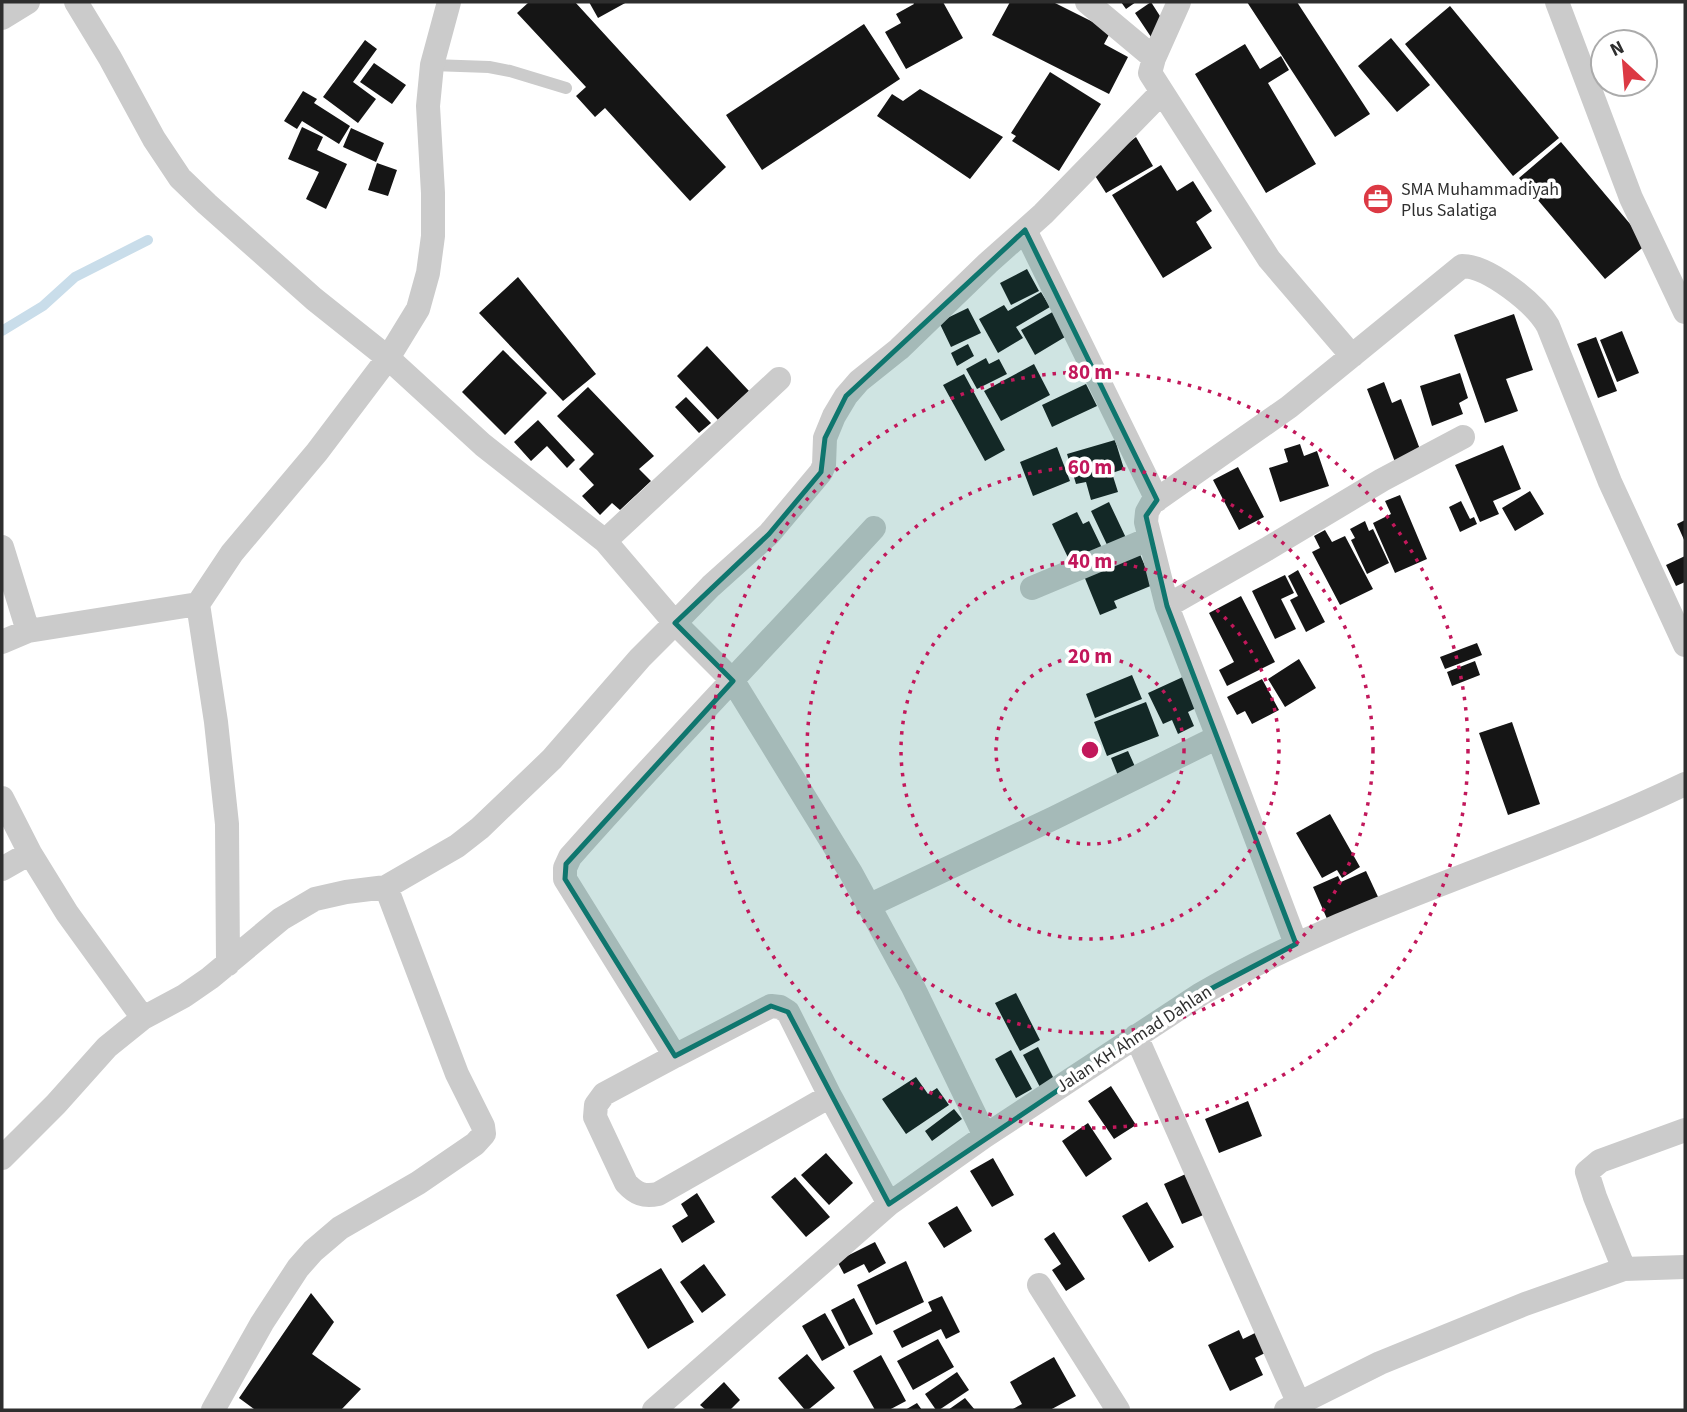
<svg xmlns="http://www.w3.org/2000/svg" width="1687" height="1412" font-family="'Source Sans 3',sans-serif">
<style>
.lines{fill:none;stroke-linecap:round;stroke-linejoin:round}
.stream{stroke:#c9ddea;stroke-width:10}
.building{fill:#151515}
.service{stroke:#cbcbcb;stroke-width:12}
.minor{stroke:#cbcbcb;stroke-width:24}
.marked{fill:#0f766e;fill-opacity:0.2;stroke:#0f766e;stroke-width:5;stroke-linejoin:round}
.ring{fill:none;stroke:#c2185b;stroke-width:3.5;stroke-dasharray:3.5 7}
.labels{text-anchor:middle;dominant-baseline:central;stroke-width:7;stroke-linejoin:round;paint-order:stroke}
.poi-label{font-size:18px;fill:#2e2e2e;stroke:#fff;text-anchor:start}
.street-label{font-size:18px;fill:#2e2e2e;stroke:#fff}
.centre{fill:#c2185b;stroke:#fff;stroke-width:3.5}
.ring-label{font-size:21px;text-anchor:middle;font-weight:bold;fill:#c2185b;stroke:#fff;stroke-width:7;stroke-linejoin:round;paint-order:stroke}
</style>
<rect width="100%" height="100%" fill="#fff"/>
<g class="lines">
<path class="stream" d="M2,331l41,-25 32,-29 73,-37"/>
</g>
<path class="building" d="M529,2h46l151,165 -36,34 -85,-93 -10,9 -19,-21 10,-9 -69,-74z
M589,2h38l-29,16z
M913,2h22l1,1 7,-1 20,36 -57,31 -21,-37 16,-9 -5,-9 18,-10z
M1010,2h43l58,29 -7,13 24,13 -19,37 -117,-59z
M1121,2h15l-10,7z
M1151,2l16,25 -16,10 -16,-24z
M1247,2h50l73,112 -35,23z
M1450,6l109,132 -46,38 -108,-132z
M864,24l36,55 -138,91 -36,-55z
M1391,38l39,47 -33,27 -39,-46z
M365,40l12,9 -24,33 23,17 -18,24 -35,-26z
M1245,44l15,25 21,-13 8,14 -21,13 48,81 -50,29 -71,-119z
M374,63l32,22 -14,19 -32,-22z
M1050,72l51,32 -42,67 -47,-30 4,-5 -5,-3z
M920,89l83,48 -33,42 -93,-63 15,-22 11,7z
M303,91l14,8 -3,4 36,23 -11,18 -37,-23 -5,8 -13,-8z
M302,127l21,10 -6,13 30,14 -21,45 -20,-10 13,-27 -31,-13z
M351,128l33,15 -8,19 -33,-15z
M1136,137l17,29 -47,27 -14,-22z
M1561,142l86,102 -42,35 -86,-101z
M377,163l20,7 -9,26 -20,-6z
M1161,165l16,26 16,-10 19,30 -16,11 16,26 -49,30 -51,-83z
M1027,269l12,22 -28,14 -11,-22z
M518,277l78,97 -33,27 -84,-88z
M1041,292l9,15 -34,20 7,11 -25,15 -19,-34 25,-14 4,6z
M968,308l13,25 -30,14 -12,-25z
M1056,310l14,24 -35,21 -14,-25z
M1514,314l19,56 -27,9 12,32 -33,12 -31,-88z
M1622,331l17,42 -22,9 -17,-42z
M1596,337l21,54 -19,7 -21,-54z
M968,344l6,12 -17,10 -6,-13z
M707,346l42,45 -31,29 -41,-44z
M503,350l44,43 -42,42 -43,-43z
M986,358l3,6 10,-5 8,15 -30,15 -11,-20z
M1034,364l16,31 -49,26 -17,-30z
M1460,373l8,25 -9,5 4,11 -31,12 -12,-40z
M964,374l41,76 -20,11 -42,-76z
M1384,382l8,21 9,-4 20,53 -26,10 -28,-73z
M1086,384l11,22 -45,21 -10,-22z
M588,387l66,69 -15,13 12,12 -31,29 -8,-7 -12,12 -18,-19 12,-11 -15,-16 15,-15 -37,-38z
M686,397l25,26 -12,10 -24,-26z
M538,420l37,40 -8,8 -20,-22 -16,15 -17,-19z
M1115,440l9,29 -12,4 6,19 -27,8 -5,-18 -10,2 -9,-30z
M1300,444l4,12 13,-5 12,35 -49,16 -11,-34 19,-6 -4,-13z
M1503,445l18,44 -28,12 6,13 -19,8 -25,-57z
M1057,447l13,34 -37,15 -13,-34z
M1238,467l26,50 -25,13 -26,-50z
M1530,491l14,23 -29,17 -13,-23z
M1400,495l27,64 -32,14 -22,-50 18,-9 -6,-13z
M1461,501l9,18 4,-2 3,7 -17,8 -11,-25z
M1109,502l18,38 -18,9 -18,-38z
M1077,512l6,12 6,-3 14,29 -31,16 -20,-42z
M1685,520v22l-8,-18z
M1365,521l4,10 4,-2 16,34 -22,11 -16,-34 4,-2 -5,-9z
M1325,530l7,12 13,-6 28,53 -33,16 -28,-53 8,-4 -6,-12z
M1139,552l14,33 -39,16 3,7 -17,7 -16,-39z
M1685,556v26l-9,4 -10,-21z
M1298,570l27,52 -19,10 -16,-32 8,-4 -10,-20z
M1285,575l9,18 -13,6 15,30 -21,10 -23,-48z
M1241,596l34,66 -48,24 -8,-16 15,-8 -25,-49z
M1477,643l5,12 -37,14 -5,-12z
M1299,659l17,29 -31,19 -17,-28z
M1475,661l5,14 -28,11 -5,-14z
M1132,675l10,24 -47,19 -9,-24z
M1185,676l15,30 -12,6 6,14 -16,8 -6,-14 -9,4 -15,-31z
M1262,679l17,31 -27,14 -7,-13 -8,4 -10,-18z
M1146,702l13,34 -52,20 -13,-34z
M1512,722l28,82 -32,11 -29,-82z
M1128,751l9,20 -18,7 -8,-20z
M1330,814l30,53 -18,11 -5,-8 -15,8 -26,-45z
M1366,871l13,28 -51,22 -15,-34 25,-11 3,6z
M1016,993l24,47 -20,11 -25,-48z
M1038,1047l17,34 -14,8 -18,-34z
M1011,1050l21,39 -16,9 -21,-39z
M916,1077l12,17 9,-6 12,17 -43,29 -24,-35z
M1111,1086l25,39 -22,14 -26,-38z
M1248,1101l14,35 -43,17 -14,-34z
M954,1109l8,10 -30,22 -7,-10z
M1088,1123l24,36 -26,18 -24,-36z
M826,1153l27,30 -24,22 -28,-30z
M993,1158l21,37 -22,12 -22,-36z
M1190,1172l18,41 -26,11 -18,-40z
M795,1177l35,40 -24,20 -35,-40z
M697,1193l18,29 -33,21 -10,-17 16,-10 -7,-12z
M1147,1202l27,45 -25,15 -27,-46z
M957,1206l15,25 -28,17 -16,-25z
M1054,1232l31,47 -19,12 -14,-21 9,-6 -17,-25z
M875,1242l11,21 -17,10 -5,-9 -20,10 -7,-13z
M906,1261l18,41 -48,23 -19,-40z
M704,1264l22,31 -24,18 -22,-31z
M661,1268l33,54 -46,27 -32,-54z
M311,1293l23,29 -22,32 49,35 -20,21h-88l1,-1 -15,-11z
M942,1296l18,36 -14,7 -5,-10 -39,19 -9,-17 39,-20 -4,-9z
M854,1298l19,36 -24,12 -18,-36z
M825,1313l20,35 -23,13 -20,-35z
M1239,1330l4,9 14,-7 10,20 -12,6 8,17 -33,16 -22,-46z
M938,1339l16,28 -41,23 -16,-29z
M807,1354l28,34 -27,22h-3l-27,-32z
M881,1355l25,46 -17,9h-14l-22,-39z
M1054,1357l22,39 -26,14h-39l11,-6 -12,-22z
M957,1372l12,18 -30,20h-3l-11,-16z
M724,1382l16,18 -10,10h-24l-6,-5z
M965,1398l10,12h-27z
M917,1403l5,7h-17z"/>
<g class="lines">
<path class="service" d="M432,65l57,2 21,4 56,17"/>
<path class="minor" d="M76,2l34,56 44,81 26,39 27,26 107,95 74,59 95,87 122,96 70,82 36,-37 58,-52 52,-62 3,-7 1,-27 9,-22 12,-20 13,-15 40,-32 89,-86 55,-49 119,-122
M1087,2l67,56
M1179,2l-25,56 -4,15 119,186 83,97
M1557,2l74,196 54,114
M2,18l26,-16
M1025,230l132,270
M874,528c-101,110 -205,217 -304,329l-5,11v11l110,177 -71,38 -8,11 -1,12 31,66c10,11 18,14 32,11l172,-98 59,108
M605,541l174,-162
M2,547l26,84
M1032,588l117,-49
M198,604l18,118 11,102 1,140
M1167,606l100,-57 115,-69 81,-43
M2,642l26,-11 170,-27 34,-51 85,-101 71,-94 30,-49 10,-36 5,-37v-43l-5,-87 4,-41 17,-63
M2,798l28,55
M2,869l28,-16 37,60 76,105 41,-22 26,-18 71,-59 34,-20 31,-7 40,-5 71,-41 23,-18 72,-69 88,-101 35,-35 58,58 118,192 62,114 72,149
M868,906l186,-88 164,-81
M1296,944l-78,-207 -51,-131 -21,-84 1,-10 5,-9 137,-96 173,-141c26,0 73,37 86,60l62,156 75,163
M1136,1036l163,368
M675,1056l96,-50 9,1 8,5 42,84
M1685,1130l-85,31 -13,11 8,25 29,72 61,-2
M2,1158l54,-54 51,-57 36,-29
M1039,1285l79,125
M213,1410l49,-87 36,-55 15,-17 27,-23 78,-45 57,-39 9,-10 -1,-8 -26,-52 -71,-187
M654,1410l235,-206 96,-68 216,-142c153,-89 326,-134 484,-210
M1286,1410l94,-47 145,-59 99,-35"/>
</g>
<path class="marked" d="M1025,230l132,270 -11,16 21,90 129,338 -95,50 -312,210 -101,-192 -17,-6 -96,50 -110,-177 1,-15 167,-183 -58,-58 94,-89 52,-62 4,-34 21,-42z"/>
<g class="ring">
<circle cx="1090" cy="750" r="94"/>
<circle cx="1090" cy="750" r="189"/>
<circle cx="1090" cy="750" r="283"/>
<circle cx="1090" cy="750" r="378"/>
</g>
<defs>
<g id="office-disc" transform="scale(1.575)"><circle r="9.5" fill="#dc3944" stroke="#fff"/><path d="M-6-3h4V-5.5h4V-3h4V5H-6ZM-1-4.5V-3h2v-1.5ZM-6 0V1H6V0Z" fill="#fff"/></g>
</defs>
<g fill-rule="evenodd">
<use href="#office-disc" x="1378" y="199"/>
</g>
<g class="labels">
<g class="poi-label">
<text x="1401" y="189">SMA Muhammadiyah<tspan x="1401" dy="21">Plus Salatiga</tspan></text>
</g>
<g class="street-label">
<text transform="translate(1134 1039) rotate(-33)">Jalan KH Ahmad Dahlan</text>
</g>
</g>
<circle cx="1090" cy="750" r="10" class="centre"/>
<g class="ring-label">
<text x="1090" y="379">80 m</text>
<text x="1090" y="474">60 m</text>
<text x="1090" y="568">40 m</text>
<text x="1090" y="663">20 m</text>
</g>
<rect width="1687" height="1412" fill="none" stroke="#2e2e2e" stroke-width="7"/>
<g transform="translate(1624 63) rotate(334)"><circle r="33" fill="#ffffff" stroke="#ababab" stroke-width="2"/>
<path d="M0-5L12 26L0 18L-12 26Z" fill="#dc3944"/>
<text y="-10" font-size="19" font-weight="bold" text-anchor="middle" fill="#2e2e2e">N</text>
</g>
</svg>
